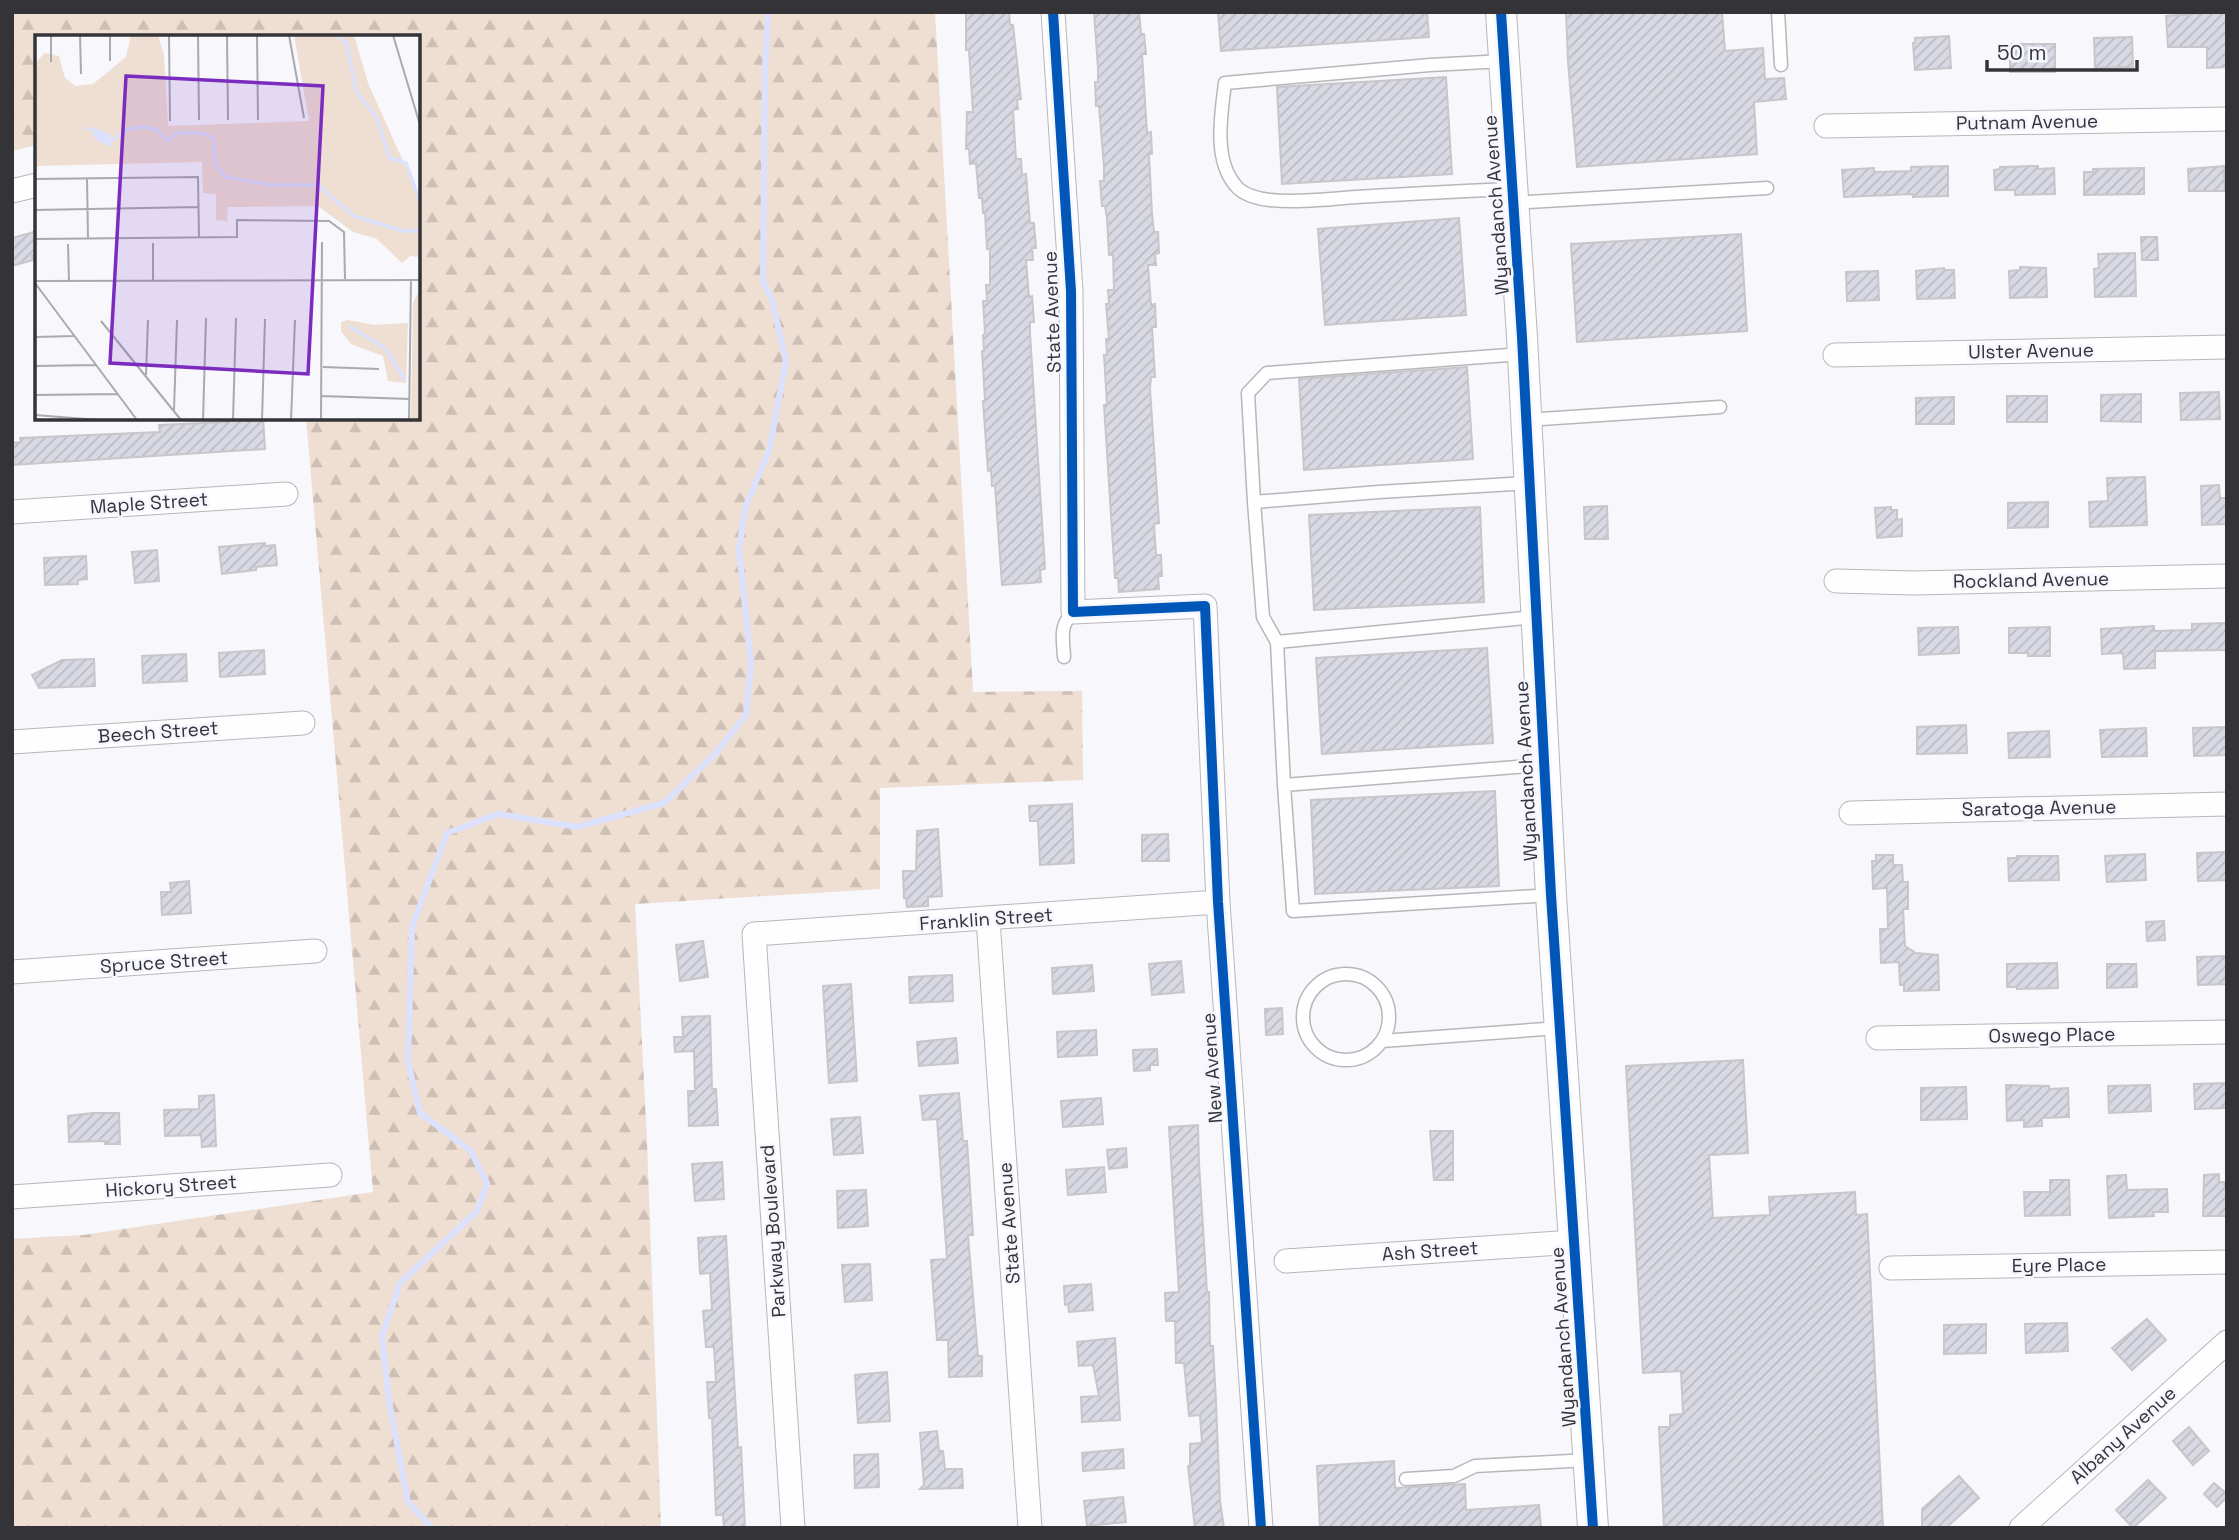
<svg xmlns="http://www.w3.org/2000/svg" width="2239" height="1540" font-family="'Space Grotesk',sans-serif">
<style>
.forest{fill:url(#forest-firs)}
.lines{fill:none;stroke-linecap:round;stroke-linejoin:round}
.stream{stroke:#dce1fd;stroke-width:6}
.building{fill:url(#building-hatch);stroke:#c7c7cb;stroke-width:2}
.service-casing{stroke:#b7b7bb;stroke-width:15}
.minor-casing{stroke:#b7b7bb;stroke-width:25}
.tertiary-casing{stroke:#b7b7bb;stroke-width:32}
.service{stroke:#fefeff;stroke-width:12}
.minor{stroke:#fefeff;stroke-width:23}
.tertiary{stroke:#fefeff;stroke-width:30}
.cycleway-casing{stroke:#f5f6fe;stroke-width:15}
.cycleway{stroke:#0057b8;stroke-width:10}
.labels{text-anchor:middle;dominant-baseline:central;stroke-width:5;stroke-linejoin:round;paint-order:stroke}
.street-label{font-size:19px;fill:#343438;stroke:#f5f6fe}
.inset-river{fill:none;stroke:#dce1fd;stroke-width:3.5}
.inset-road{fill:none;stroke:#a9a9ae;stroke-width:2}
.view{fill:#7b2cbf;fill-opacity:0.15;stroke:#7b2cbf;stroke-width:3.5}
.inset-edge{fill:none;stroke:#343438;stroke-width:3.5}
</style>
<defs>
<pattern id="forest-firs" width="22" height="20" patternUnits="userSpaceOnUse" patternTransform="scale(1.75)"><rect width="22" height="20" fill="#efded2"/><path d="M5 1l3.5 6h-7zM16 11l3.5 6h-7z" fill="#cebfb5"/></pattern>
<pattern id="building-hatch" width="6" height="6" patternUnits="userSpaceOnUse" patternTransform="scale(1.75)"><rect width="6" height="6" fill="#d8d9e2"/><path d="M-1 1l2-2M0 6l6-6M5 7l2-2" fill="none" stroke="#babbc3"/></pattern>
</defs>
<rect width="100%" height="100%" fill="#f7f7fc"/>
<path class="forest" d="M12,12h923l38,680 109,-1 1,89 -203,8v101l-245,15 12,238 14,386h-649v-289l71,-4 290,-43 -67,-774h112v-381h-381v108l-25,6z"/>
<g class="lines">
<path class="stream" d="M432,1528l-24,-26 -19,-101 -7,-65 18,-53 77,-72 10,-28 -17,-33 -50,-37 -12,-51 4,-135 35,-94 51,-19 79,13 87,-24 50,-48 32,-40 5,-51 -12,-114 6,-42 24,-57 17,-90 -14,-61 -9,-19 2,-212 3,-57"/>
</g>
<path class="building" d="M966,12h43l1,13h3l8,74 -4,1 1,9 -5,1 3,49h5l1,16 4,-1 4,49h4l2,25h-4l1,12h-7l3,37 3,-1 2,26h-4v11l15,236 -5,1 1,12 -39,3 -7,-99h-3l-1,-16 -3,1 -5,-70h2l-3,-50h2l-1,-16 2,-1 -2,-33h4l-1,-16h4v-36h-3l-2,-36h-2l-1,-15h-3l-3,-35 -6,1 -1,-15h-3l1,-37h6l-4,-62h-3z
M1094,12h45l2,22h3l2,20h-4l5,79 4,-1 1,22h-3l3,60 2,18h4l1,21 -4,1 1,11h-8l3,40 4,-1 1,23h-4l3,50h-4l-1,12 9,134 -5,1 2,31h5l1,21h-4l1,13 -40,3 -1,-14h-3l-11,-173h3l-3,-50h3l-1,-16h3l-3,-35h3l-1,-14h6l-1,-35h-4l-2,-37 -2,-12h-3l-2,-25h4v-14l-5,-61h-3l-1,-24h3v-14z
M1218,12h209l2,25 -208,14z
M1566,12h156l3,39 38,-3 2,31 19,-1 2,21 -32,3 3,52 -180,13 -9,-105z
M2218,12l9,1v54l-20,1v-21h-39l-2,-31z
M1949,36l2,32 -36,2 -2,-27h2v-5z
M2132,37l1,30 -38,1 -1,-30z
M2010,44h45v28h-45z
M1446,77l6,97 -170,10 -5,-97z
M1948,166v30l-35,1v-3l-69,3 -2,-27 32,-2v4l37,-1v-4z
M2038,166v3l16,-1 1,26 -40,1v-5h-20l-1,-20 6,-1v-2z
M2224,166l1,25h-36l-1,-22z
M2144,168v26l-60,1v-23h9v-3z
M1459,218l7,97 -141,10 -7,-96z
M37,231v23l-5,1 1,5 -21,6v-28z
M1741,234l6,97 -170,11 -6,-98z
M2141,237h16l1,23h-16z
M2135,253l1,43 -41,1 -1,-28 5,-1 -1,-14z
M2020,267l26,1 1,29 -37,1 -1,-27 11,-1z
M1944,268v2h10l1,28 -38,1 -1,-28z
M1878,271l1,29 -32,1 -1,-29z
M1467,367l6,92 -169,11 -5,-91z
M2219,392l1,27 -39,1 -1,-27z
M2141,394v28l-40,-1v-26z
M2007,396h40v26h-40z
M1954,397v27h-38v-26z
M227,418h36l2,31 -253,16v-22l9,-1 -1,-4 140,-6 -1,-7 68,-3z
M2145,477l2,48 -57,2 -1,-25 19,-1 -1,-23z
M2219,485l1,13h7v26l-25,1 -1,-39z
M2048,502v25l-40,1v-25z
M1607,506l1,33h-23l-1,-32z
M1480,507l4,95 -170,8 -5,-95z
M1891,507v3h6v10l5,-1v17l-25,2 -2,-30z
M265,543v3l10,-1 2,20 -21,2v3l-34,4 -3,-27z
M157,550l2,31 -24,2 -3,-31z
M86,556l1,23 -9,1v4l-33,1 -1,-27z
M2227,623v27l-72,1v17l-31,1 -1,-16 -21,1 -1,-25 53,-3v5l38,-1v-6z
M1958,627l1,26 -40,2 -1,-27z
M2050,627v29h-22v-3h-19v-25z
M1487,648l6,95 -171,11 -6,-96z
M264,650l1,24 -45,3 -1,-24z
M186,654l1,27 -44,2 -1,-27z
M94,659l1,27 -56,2 -7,-13 30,-15z
M1966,725l1,28 -50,1v-27z
M2227,727v28l-33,1 -1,-28z
M2146,728l1,28 -45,1 -2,-27z
M2049,731l1,26 -41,1 -1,-25z
M1495,791l4,95 -184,8 -4,-94z
M1072,804l2,59 -34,2 -2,-44h-8l-1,-15z
M938,829l4,67 -14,1v9l-21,1 -1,-9h-2l-1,-27h13l1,-40z
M1168,834l1,27h-27v-26z
M2227,852v28l-29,1 -1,-28z
M2145,854l1,26 -39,2 -2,-26z
M1876,855h17v10h9l1,17h5v27h-5l2,37 11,7 22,2 1,35 -35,1v-6h-4l-1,-23 -18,1 -1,-34h8l-1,-41 -14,1 -1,-28h4z
M2017,856h41l1,24 -50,1 -1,-23h9z
M189,881l2,32 -29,2 -1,-23h10l-1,-9z
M2164,921l1,19 -18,1 -1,-19z
M703,941l5,36 -28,4 -4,-36z
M2227,956v28l-29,1 -1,-28z
M1181,961l3,31 -32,3 -3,-31z
M2057,963l1,25 -41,1v-2h-10v-23z
M2107,964h29l1,23 -30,1z
M1092,965l2,26 -41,3 -1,-26z
M952,975l1,26 -43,2 -1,-26z
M851,984l6,97 -28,2 -6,-97z
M1282,1008l1,26 -17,1 -1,-26z
M710,1016l2,73h4l2,36 -29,1 -1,-35h7l-1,-40 -19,1 -1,-15h9l-1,-20z
M1096,1030l1,25 -39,2 -1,-25z
M956,1038l2,25 -39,3 -2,-24z
M1157,1049l1,16h-8v5l-16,1 -1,-21z
M1743,1060l5,93 -39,2 4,63 57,-3 -1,-18 86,-5 1,23 11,-1 16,314h-219l-5,-101h11v-12l13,-1 -2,-43 -38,2 -17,-307z
M2227,1083v25l-32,1 -1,-25z
M2006,1085l43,1v3l19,-1 1,29 -27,1v8l-18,1v-7l-17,1z
M2150,1085l1,26 -42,2 -1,-27z
M1966,1087l1,32 -46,1v-32z
M959,1093l4,48h4l6,94h-5l10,121h4v20l-33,1 -1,-37h-11l-6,-80 16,-1 -10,-140 -14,1 -3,-24z
M214,1095l2,51 -14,1 -1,-12 -36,1 -1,-26 35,-1v-13z
M1101,1098l2,26 -40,3 -2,-26z
M93,1113h26l1,31h-15v-3l-36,1 -1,-26z
M860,1117l3,36 -29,2 -3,-36z
M1198,1125l1,38 8,129h2l1,54h3l3,56 4,99 4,27h-29l-7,-62h2v-22l12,-1 -2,-28 -11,1 -5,-53h-8l-1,-42h-9l-1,-28 14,-1 -10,-165z
M1430,1131h23v49h-19z
M1126,1148l1,19 -18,2 -2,-19z
M722,1162l2,37 -29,2 -3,-37z
M1104,1167l2,25 -38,3 -2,-25z
M2219,1174v8h5l1,5h2v29h-24l1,-41z
M2126,1175l1,15 40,-1 1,23h-15l1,4 -45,2 -2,-42z
M2050,1180h19l1,35 -45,1 -1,-24h26z
M866,1190l2,36 -30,2 -1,-37z
M726,1236l12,212 3,-1 4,81h-21l-1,-13h-7l-4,-97h-3l-2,-36h9l-2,-35h-8l-3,-36 9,-1 -2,-37 -10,1 -2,-36z
M870,1264l2,36 -27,2 -3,-37z
M1091,1284l2,26 -24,2 -1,-8 -3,1 -1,-19z
M2147,1319l19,21 -34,30 -20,-22z
M2067,1323l1,28 -42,2 -1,-29z
M1986,1324v29l-42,1v-29z
M1115,1338l5,82 -38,2 -1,-25 18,-1 -6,-31 -14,1 -2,-24z
M887,1372l3,49 -32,2 -3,-48z
M2189,1427l20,24 -16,14 -20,-24z
M937,1431l2,20h4l2,18h17l1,19 -43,1 4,-4 -4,-52z
M1123,1449l1,19 -41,3 -1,-18z
M878,1454l1,33 -24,1 -1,-33z
M1394,1461l1,27 70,-4 1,26 73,-5 2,23h-221l-3,-62z
M1959,1476l20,22 -33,30h-24v-19z
M2148,1480l18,18 -33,30 -17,-18z
M2214,1483l13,11v3l-10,10 -13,-13z
M1123,1497l3,25 -39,4 -3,-25z"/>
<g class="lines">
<g class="service-casing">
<path id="service" d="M1778,12l3,53
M1504,61l-74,4 -205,18c-4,32 -12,77 11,103 7,9 23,13 34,14 28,3 58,-1 86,-3 52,-3 104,-6 156,-8
M1513,203l254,-15
M1526,420l194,-13
M1528,483l-149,9 -125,10 9,115 14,25 258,-25
M1254,502l-6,-109 19,-20 255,-19
M1277,642l7,143
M1064,657c-1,-20 -5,-30 9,-45
M1543,765l-259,20 9,126 258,-16
M1303 1017a43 43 0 1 1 86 0a43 43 0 1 1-86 0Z
M1382,1041l177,-13
M1406,1479l48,-3 21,-10 113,-6"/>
</g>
<g class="minor-casing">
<path id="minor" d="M1053,12l18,279 2,321 132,-6 13,296 43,626
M1826,126l401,-7
M12,191l25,-6
M1835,355l392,-8
M12,512l274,-18
M1836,581l78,2 313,-7
M12,742l291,-19
M1851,813l376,-9
M988,919l42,609
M12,972l303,-21
M1878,1038l349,-6
M12,1197l318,-22
M1286,1261l289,-19
M1891,1268l336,-6
M793,1528l-39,-594 464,-32
M2021,1528l206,-186"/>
</g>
<g class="tertiary-casing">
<path id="tertiary" d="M1501,12l21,325 29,558 42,633"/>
</g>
<use href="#service" class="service"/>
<use href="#minor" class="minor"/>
<use href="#tertiary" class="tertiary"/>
<g class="cycleway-casing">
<path id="cycleway" d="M1053,12l18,279 2,321 132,-6 13,296 43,626
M1501,12l21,325 29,558 42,633"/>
</g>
<use href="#cycleway" class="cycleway"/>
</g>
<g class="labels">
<g class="street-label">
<text transform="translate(2027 122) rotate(-1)">Putnam Avenue</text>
<text transform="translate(1496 205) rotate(-94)">Wyandanch Avenue</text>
<text transform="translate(1052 312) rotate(-92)">State Avenue</text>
<text transform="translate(2031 351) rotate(-1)">Ulster Avenue</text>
<text transform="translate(149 503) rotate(-4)">Maple Street</text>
<text transform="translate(2031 580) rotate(-1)">Rockland Avenue</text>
<text transform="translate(158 732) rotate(-4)">Beech Street</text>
<text transform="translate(1526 771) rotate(-93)">Wyandanch Avenue</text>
<text transform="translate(2039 808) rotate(-1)">Saratoga Avenue</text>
<text transform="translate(986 919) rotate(-4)">Franklin Street</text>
<text transform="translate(164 962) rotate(-4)">Spruce Street</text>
<text transform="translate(2052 1035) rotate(-1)">Oswego Place</text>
<text transform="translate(1212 1068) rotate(-94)">New Avenue</text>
<text transform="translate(171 1186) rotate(-4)">Hickory Street</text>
<text transform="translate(1009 1223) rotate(-94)">State Avenue</text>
<text transform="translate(773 1231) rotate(-94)">Parkway Boulevard</text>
<text transform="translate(1430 1251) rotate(-4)">Ash Street</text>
<text transform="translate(2059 1265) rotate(-1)">Eyre Place</text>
<text transform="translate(1563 1337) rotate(-94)">Wyandanch Avenue</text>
<text transform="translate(2123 1435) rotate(-42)">Albany Avenue</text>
</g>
</g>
<g transform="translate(35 35)">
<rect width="385" height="385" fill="#f7f7fc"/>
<path d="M96,0h27l6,20 4,71 141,-5 -15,-86h60l14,48 52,116v58l-10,-1 -8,7 -25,-24 -24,-7 -35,-26 -90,1 -1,14 -11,-1v-26l-13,-1 -1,-31 -167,4 8,-38 -8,-2v-63l10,-10 14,3 6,22 10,8 18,-2 33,-27zM313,285l27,5 33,-2 -2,60 -18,-2 -5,-25 -32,-12 -10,-13v-9z" fill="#efded2"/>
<path d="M0,91h21l2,37 -23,1zM385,254v131h-9l2,-117z" fill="#efded2"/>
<path d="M56,92l20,7 1,13 -16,-7 -5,-10 -10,-1z" fill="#dce1fd"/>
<path class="inset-river" d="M302,0l10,9 9,47 20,26 14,41 16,5 14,39M77,106l16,-12 13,-2 15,2 12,12 9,-8h24l12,5 3,28 10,11 45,8h47l36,31 49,15h17M314,291l37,23 19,31"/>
<path class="inset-road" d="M16,0v27M45,0l1,39M75,0v26M134,0l1,86M163,0l1,85M192,0l1,85M222,0l1,85M254,0l15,83M358,0l27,90M52,143l1,60M0,144l163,-2 1,60M0,175l164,-3M0,204l202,-2v-17l92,1 15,11 1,47M118,208v37M33,209l1,37M0,246l385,-1M0,248l102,137M66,286l80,99M0,302l39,-1M0,331l61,-1M288,332l56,2M111,340l2,-55M0,360l83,-1M287,361l88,3M139,375l3,-90M0,380l64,5M168,385l3,-102M198,385l3,-102M227,385l3,-101M256,385l4,-100M286,385l1,-178M374,385l2,-141"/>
<path class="view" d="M91,41l197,10 -15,288 -198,-11z"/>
<rect width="385" height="385" class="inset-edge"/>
</g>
<rect width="2239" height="1540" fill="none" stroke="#343438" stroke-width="28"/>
<path d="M1987 60v10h150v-10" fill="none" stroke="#343438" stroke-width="3.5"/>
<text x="1997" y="60" font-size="21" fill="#343438" stroke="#f5f6fe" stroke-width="5" paint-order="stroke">50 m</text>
</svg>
